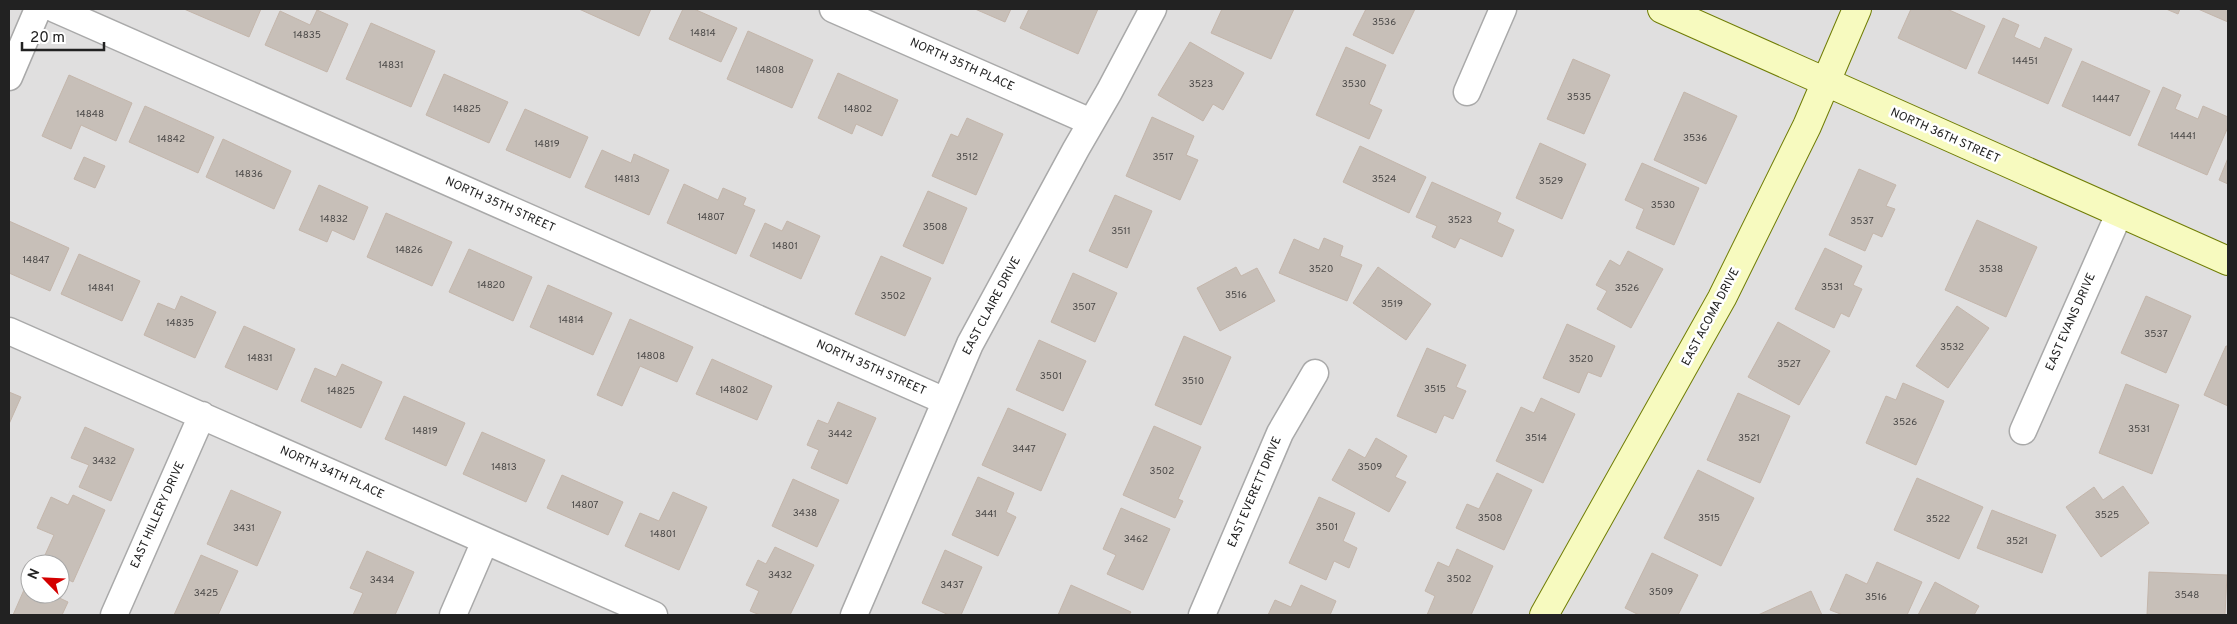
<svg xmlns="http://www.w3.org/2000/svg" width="2237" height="624" font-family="Overpass,sans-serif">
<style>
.residential{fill:#e0dfdf;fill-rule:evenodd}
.building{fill:#c7bfb8;stroke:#c4b6ab}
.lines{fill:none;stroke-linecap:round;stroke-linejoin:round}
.street-casing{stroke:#a9a9a9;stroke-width:29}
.secondary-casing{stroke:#707d05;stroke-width:30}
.street{stroke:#fff;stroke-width:26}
.secondary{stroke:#f7fabf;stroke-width:28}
.labels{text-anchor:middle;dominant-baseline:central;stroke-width:5;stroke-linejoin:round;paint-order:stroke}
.number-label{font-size:10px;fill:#4b4948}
.street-label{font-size:12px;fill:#222;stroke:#fff}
</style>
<rect width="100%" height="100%" fill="#f2efe9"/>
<path class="residential" d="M9,9h2219v606h-2219zM30,564h30v30h-30z"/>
<path class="building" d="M184,9h77l-12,28z
M579,9h72l-12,27z
M683,9h11l43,19 -16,34 -52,-23z
M975,9h36l-6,13z
M1029,9h69l-20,45 -58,-26z
M1222,9h72l-23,50 -60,-26z
M1366,9h49l-22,45 -40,-19z
M1911,9h36l38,17 -19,43 -68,-31z
M2166,9h14l-2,5z
M2198,9h30v13z
M317,10l31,14 -21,48 -62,-27 15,-34 30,14z
M2003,18l16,7 -5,12 26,12 5,-12 27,12 -24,55 -70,-31z
M371,23l64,28 -24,56 -65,-28z
M748,31l65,29 -21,48 -65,-29z
M1190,42l54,31 -21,37 -10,-6 -10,17 -45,-26z
M1346,47l40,18 -17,39 13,6 -13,29 -53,-24z
M1573,59l37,16 -26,59 -37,-15z
M2082,61l68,30 -20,45 -68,-30z
M838,73l60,27 -16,36 -26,-12 -4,10 -34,-16z
M444,74l64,28 -19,41 -63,-28z
M69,75l63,28 -16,38 -35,-16 -10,24 -29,-13z
M2163,87l18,8 -6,14 23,10 5,-13 25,11v10l-21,48 -69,-30z
M1684,92l53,24 -31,68 -52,-24z
M145,106l69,31 -16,36 -69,-31z
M525,109l63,28 -18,41 -64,-28z
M1152,117l42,19 -8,19 12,5 -18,40 -54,-24z
M967,118l36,16 -27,61 -44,-19 19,-42 7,3z
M223,139l68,32 -17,38 -68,-32z
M1540,143l46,21 -24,55 -46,-21z
M1360,146l66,31 -17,36 -66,-31z
M602,150l29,13 3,-9 35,16 -20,45 -64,-28z
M84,157l21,9 -10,22 -21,-9z
M2228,158v26l-9,-4z
M1642,163l57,25 -25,57 -38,-17 8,-19 -19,-9z
M1859,169l37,16 -10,21 9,3 -13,28 -9,-4 -8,18 -36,-16z
M1432,182l69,31 -4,9 17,8 -12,27 -42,-19 -5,10 -23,-11 5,-11 -21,-9z
M684,184l34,16 5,-12 23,10 -3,7 12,5 -19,44 -69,-31z
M319,185l49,22 -14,33 -22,-10 -5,12 -28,-12z
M928,191l39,17 -24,56 -40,-18z
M1115,195l37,16 -25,57 -38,-17z
M386,213l66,29 -20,44 -65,-29z
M1977,220l60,27 -31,70 -61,-27z
M9,221l60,27 -19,43 -41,-18z
M787,221l33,15 -19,43 -51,-23 15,-33 17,8z
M1324,238l19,8 -3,10 22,9 -15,36 -68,-28 15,-34 25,11z
M1825,248l37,18 -9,19 9,4 -13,28 -8,-4 -7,15 -39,-19z
M469,249l63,28 -19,44 -64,-29z
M1628,251l35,18 -32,59 -34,-19 10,-18 -11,-6 14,-25 10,6z
M79,254l61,27 -18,40 -61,-27z
M881,256l50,22 -26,58 -50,-22z
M1236,267l5,9 16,-8 18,33 -55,30 -23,-43z
M1378,267l53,37 -25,36 -53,-37z
M1073,273l44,20 -22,49 -44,-20z
M548,285l64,28 -19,42 -63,-28z
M181,296l35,16 -21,46 -51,-23 14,-32 17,7z
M2146,296l45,20 -25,57 -45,-20z
M1957,306l32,22 -41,60 -32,-22z
M630,319l63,28 -16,35 -37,-16 -18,40 -25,-11z
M1778,322l52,29 -31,54 -51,-28z
M1567,324l48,22 -14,31 -13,-5 -9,21 -36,-15z
M244,326l51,23 -18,41 -52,-23z
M1184,336l47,21 -30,68 -46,-20z
M1039,340l47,21 -23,50 -47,-21z
M2226,346h2v60l-24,-11z
M1427,348l39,17 -10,22 10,4 -13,28 -9,-4 -8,18 -39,-17z
M712,359l60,27 -15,34 -61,-26z
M342,364l40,18 -21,46 -60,-27 14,-33 21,9z
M1903,383l41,18 -28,64 -50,-22 20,-47 10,4z
M2126,384l53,21 -27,69 -53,-21z
M9,392l12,5 -12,27z
M1738,393l52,23 -30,67 -53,-23z
M404,396l61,27 -19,43 -61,-27z
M1541,398l34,16 -32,69 -47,-22 25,-54 13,6z
M838,402l38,16 -29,66 -36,-16 8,-18 -12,-5 11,-25 10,4z
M1008,408l58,26 -25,57 -59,-26z
M1154,426l47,21 -23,52 5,2 -8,17 -52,-23z
M85,427l49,22 -23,52 -32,-14 10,-22 -18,-7z
M482,432l63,28 -19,42 -63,-28z
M1376,438l31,18 -12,21 11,5 -17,30 -57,-32 17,-31 16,9z
M1698,470l56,28 -33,68 -57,-28z
M1497,473l35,17 -28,60 -48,-22 11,-24 12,5z
M562,475l61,27 -15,33 -61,-27z
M978,477l36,16 -8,19 10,5 -18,39 -46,-21z
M1917,478l66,29 -24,52 -65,-29z
M793,479l46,21 -22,47 -45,-21z
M2123,486l26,37 -48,34 -35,-50 28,-20 9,13z
M231,490l50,22 -24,54 -50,-22z
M673,492l34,15 -28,63 -54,-24 15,-33 19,8z
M73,495l32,15 -32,72 -13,-6v-12h-19l13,-29 -17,-7 14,-31 17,8z
M1319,497l36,16 -12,28 14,7 -8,20 -15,-7 -8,19 -37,-17z
M1121,508l49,21 -27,61 -36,-16 9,-19 -13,-6z
M1992,510l64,25 -14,38 -65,-25z
M775,547l39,18 -24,50h-30l-10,-4 9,-20 -13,-6 12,-25 8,4z
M1457,549l36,17 -22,49h-44l8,-19 -10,-5 13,-29 11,5z
M945,550l37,17 -21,48h-12l-27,-12z
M367,551l47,21 -19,43h-42l10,-22 -13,-5z
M1652,553l46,22 -20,40h-39l-14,-7z
M201,555l37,16 -20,44h-44z
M1877,562l45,20 -15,33h-64l-13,-5 16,-36 21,10z
M2149,572l78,3 -2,40h-78z
M1935,582l44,24 -5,9h-56z
M27,583l3,2v9h21l17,8 -6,13h-49z
M1071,585l60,27 -2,3h-71z
M1301,585l35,16 -6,14h-62l7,-15 16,7z
M1811,591l11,24h-64z"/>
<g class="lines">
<g class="street-casing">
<path id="street" d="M55,9l890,392
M833,9l258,113
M9,77l29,-68
M1467,92l36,-83
M9,331l645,284
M2023,431l96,-217
M114,615l88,-200
M453,615l32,-74
M854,615l116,-271 106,-195 33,-57 44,-83
M1202,615l78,-182 35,-60"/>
</g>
<g class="secondary-casing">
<path id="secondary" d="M1662,9l566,252
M1544,615l178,-317 85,-172 50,-117"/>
</g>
<use href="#street" class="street"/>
<use href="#secondary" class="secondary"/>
</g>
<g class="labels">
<g class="number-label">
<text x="1384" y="22">3536</text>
<text x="703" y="33">14814</text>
<text x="307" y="35">14835</text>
<text x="2025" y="61">14451</text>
<text x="391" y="65">14831</text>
<text x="770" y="70">14808</text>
<text x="1201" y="84">3523</text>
<text x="1354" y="84">3530</text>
<text x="1579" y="97">3535</text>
<text x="2106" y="99">14447</text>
<text x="467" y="109">14825</text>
<text x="858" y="109">14802</text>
<text x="90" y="114">14848</text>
<text x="2183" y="136">14441</text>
<text x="1695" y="138">3536</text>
<text x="171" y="139">14842</text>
<text x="547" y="144">14819</text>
<text x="967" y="157">3512</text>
<text x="1163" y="157">3517</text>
<text x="249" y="174">14836</text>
<text x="627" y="179">14813</text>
<text x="1384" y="179">3524</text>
<text x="1551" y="181">3529</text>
<text x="1663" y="205">3530</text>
<text x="711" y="217">14807</text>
<text x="334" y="219">14832</text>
<text x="1460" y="220">3523</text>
<text x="1862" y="221">3537</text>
<text x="935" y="227">3508</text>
<text x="1121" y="231">3511</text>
<text x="785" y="246">14801</text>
<text x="409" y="250">14826</text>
<text x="36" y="260">14847</text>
<text x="1321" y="269">3520</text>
<text x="1991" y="269">3538</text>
<text x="491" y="285">14820</text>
<text x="1832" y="287">3531</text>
<text x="101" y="288">14841</text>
<text x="1627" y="288">3526</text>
<text x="1236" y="295">3516</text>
<text x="893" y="296">3502</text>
<text x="1392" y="304">3519</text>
<text x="1084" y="307">3507</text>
<text x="571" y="320">14814</text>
<text x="180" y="323">14835</text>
<text x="2156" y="334">3537</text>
<text x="1952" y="347">3532</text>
<text x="651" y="356">14808</text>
<text x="260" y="358">14831</text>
<text x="1581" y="359">3520</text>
<text x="1789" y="364">3527</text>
<text x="1051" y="376">3501</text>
<text x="1193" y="381">3510</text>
<text x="1435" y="389">3515</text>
<text x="734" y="390">14802</text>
<text x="341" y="391">14825</text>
<text x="1905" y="422">3526</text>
<text x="2139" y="429">3531</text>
<text x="425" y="431">14819</text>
<text x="840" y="434">3442</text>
<text x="1536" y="438">3514</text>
<text x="1749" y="438">3521</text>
<text x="1024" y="449">3447</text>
<text x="104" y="461">3432</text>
<text x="504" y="467">14813</text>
<text x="1370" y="467">3509</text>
<text x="1162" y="471">3502</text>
<text x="585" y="505">14807</text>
<text x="805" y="513">3438</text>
<text x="986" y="514">3441</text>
<text x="2107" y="515">3525</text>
<text x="1490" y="518">3508</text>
<text x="1709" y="518">3515</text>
<text x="1938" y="519">3522</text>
<text x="1327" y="527">3501</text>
<text x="244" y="528">3431</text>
<text x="663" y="534">14801</text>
<text x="1136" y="539">3462</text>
<text x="2017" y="541">3521</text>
<text x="780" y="575">3432</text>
<text x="1459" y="579">3502</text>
<text x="382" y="580">3434</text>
<text x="952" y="585">3437</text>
<text x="1661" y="592">3509</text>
<text x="206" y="593">3425</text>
<text x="2187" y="595">3548</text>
<text x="1876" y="597">3516</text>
</g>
<g class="street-label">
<text transform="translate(962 65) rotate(24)">NORTH 35TH PLACE</text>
<text transform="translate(1945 136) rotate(24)">NORTH 36TH STREET</text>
<text transform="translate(500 205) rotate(24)">NORTH 35TH STREET</text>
<text transform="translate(992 306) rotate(-62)">EAST CLAIRE DRIVE</text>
<text transform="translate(1711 317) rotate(-62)">EAST ACOMA DRIVE</text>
<text transform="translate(2071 322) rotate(-66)">EAST EVANS DRIVE</text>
<text transform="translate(871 368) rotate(24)">NORTH 35TH STREET</text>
<text transform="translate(332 473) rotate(24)">NORTH 34TH PLACE</text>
<text transform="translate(1255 492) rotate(-67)">EAST EVERETT DRIVE</text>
<text transform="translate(158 515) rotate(-66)">EAST HILLERY DRIVE</text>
</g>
</g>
<rect width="2237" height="624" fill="none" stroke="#222222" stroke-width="20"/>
<g transform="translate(45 579) rotate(294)"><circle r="24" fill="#ffffff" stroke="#a7a7a7"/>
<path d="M0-4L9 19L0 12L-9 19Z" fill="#d40000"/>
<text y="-8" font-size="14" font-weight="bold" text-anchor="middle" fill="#222222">N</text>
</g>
<path d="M22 42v8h82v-8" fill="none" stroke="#222222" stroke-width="2.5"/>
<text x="30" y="42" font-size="15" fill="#222222" stroke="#ffffff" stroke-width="4" paint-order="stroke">20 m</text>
</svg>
